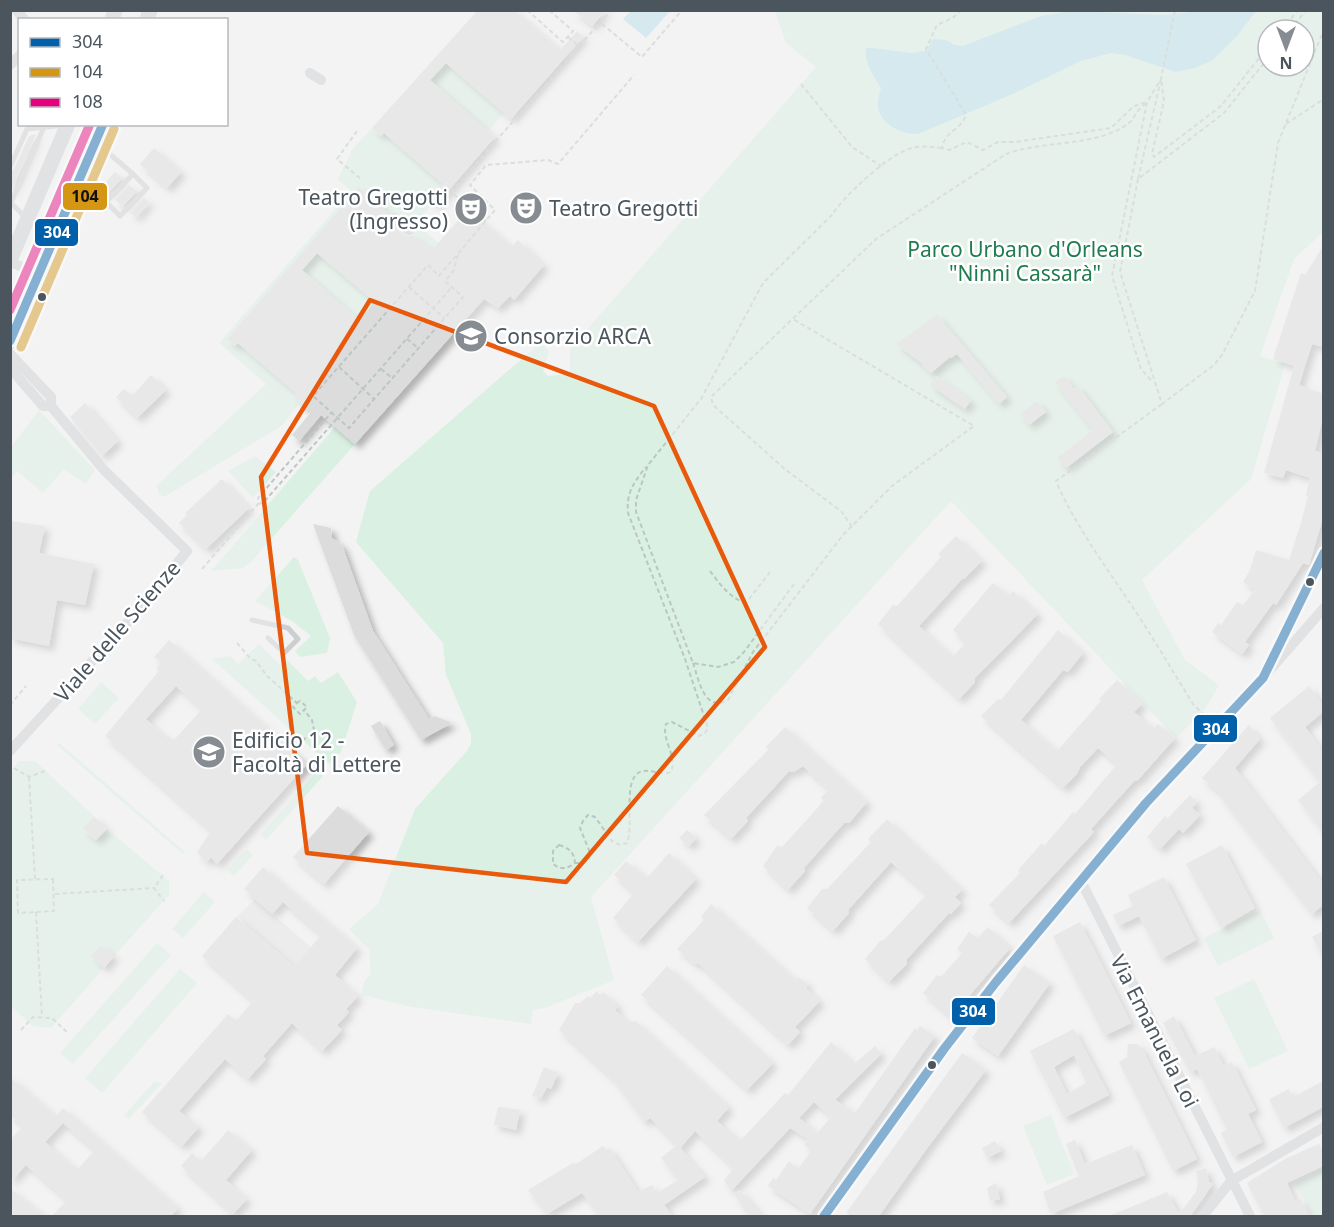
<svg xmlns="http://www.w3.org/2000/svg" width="1334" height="1227" font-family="'Noto Sans',sans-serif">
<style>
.education{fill:#e5e4e4}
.green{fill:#daf0e2;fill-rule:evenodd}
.water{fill:#b2deea}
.building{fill:#dcdcdd;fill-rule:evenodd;filter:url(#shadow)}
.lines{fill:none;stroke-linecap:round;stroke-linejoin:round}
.path{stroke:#bcc6c3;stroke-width:2;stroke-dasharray:4.5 3;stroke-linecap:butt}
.lane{stroke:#cdced0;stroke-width:5}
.street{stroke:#cdced0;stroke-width:10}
.secondary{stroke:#cdcfd2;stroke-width:15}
.bus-1-casing{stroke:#fff;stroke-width:14}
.bus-2-casing{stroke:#fff;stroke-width:14}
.bus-3-casing{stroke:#fff;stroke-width:14}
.bus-1{stroke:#0061aa;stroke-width:9}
.bus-2{stroke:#d59613;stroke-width:9}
.bus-3{stroke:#e5007d;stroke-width:9}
.marked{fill:none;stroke:#e8590c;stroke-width:4.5;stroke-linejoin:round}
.bus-dot{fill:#4b555e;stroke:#fff;stroke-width:2}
.labels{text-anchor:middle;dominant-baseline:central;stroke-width:5;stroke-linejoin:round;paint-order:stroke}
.poi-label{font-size:21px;fill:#4b555e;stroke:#fff;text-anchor:start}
.park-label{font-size:21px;fill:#1f7c4e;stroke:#fff}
.street-label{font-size:21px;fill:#4b555e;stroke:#fff}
.line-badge{stroke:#fff;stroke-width:2}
.badge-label{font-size:16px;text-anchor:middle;font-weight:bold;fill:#fff}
.pale-badge-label{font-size:16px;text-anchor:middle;font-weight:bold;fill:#111}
</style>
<defs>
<filter id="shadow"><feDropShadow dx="5" dy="5" stdDeviation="3" flood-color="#0004"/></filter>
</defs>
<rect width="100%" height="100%" fill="#f3f3f3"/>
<path class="education" d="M255,899l57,49 -17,19 -58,-50z"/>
<path class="green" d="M778,11h545v221l-29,27 -34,97 25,8 -34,115 -109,101 43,80 34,25 -14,24 -29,29 -225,-237 -360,396 23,83 -69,28 -12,2 -2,14 -119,-17 -50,-12 2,-14 7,-7 -2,-24 -20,-21 29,-25 37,-95 52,-58 4,-8v-9l-25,-59 -3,-32 -87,-101 14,-51 170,-148 9,8 -6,20 5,5 22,-2v-25l246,-282 -30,-24 -10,-29zM1268,30h36v36h-36z
M446,63l58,50 -16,18 -58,-51z
M372,128l9,8 3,-3 59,51 -2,3 4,3 -30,33 24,20 -7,7 -6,-6 -3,2 -63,-58 -133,151 8,7 3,-3 58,50 -3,3 7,6 -17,23 -119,72 -4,-2 -4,-9 110,-102 -47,-41 132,-152 -13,-12 15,-31z
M317,253l58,49 -16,18 -57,-50z
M39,410l56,60 -9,14 -22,-15 -21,24 -26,-22 -6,7v-31z
M335,427l20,17 -105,119 -7,5 -32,3z
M255,456l21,16 -23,26 -25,-27z
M294,557l4,3 32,78 -3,15 -27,4 -5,-6 16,-15 -19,-15 -37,-20z
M259,644l21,21 7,-5 21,21 7,-5 6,7 17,-11 19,30 -16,50 -12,12 -117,-105 19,-3 7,8z
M101,682l18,16 -24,26 -17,-15z
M59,743l126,109 -2,2 -126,-109z
M19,761h16l59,55 -11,14 13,10 11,-11 62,52v14l-55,61 -13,-11 3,23 -53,60 -18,-2 -22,-20v-235z
M317,771l6,5 -57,64 -6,-5z
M246,849l7,6 -19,21 -7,-6z
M204,892l11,10 -32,36 -11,-9z
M1260,910l14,28 -56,28 -14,-28z
M157,943l14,12 -98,109 -13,-11z
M180,969l17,14 -95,110 -17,-15z
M1254,979l34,72 -39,18 -35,-71z
M154,1082l8,1 -33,36 -5,-4z
M1051,1115l23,59 -27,11 -24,-59z
M1323,1169v47h-11l-17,-33z"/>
<path class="water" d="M631,11v-1l39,1 -24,27 -23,-19z
M1201,11h55l-19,25 -24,24 -18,8 -19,4 -51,-17 -14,-2 -30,8 -66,32 -97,41c-18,1 -42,-12 -40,-32 0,-5 2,-9 3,-14 -8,-13 -17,-25 -15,-40h6l41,5 14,-3 6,-11 13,1 9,5 8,1 78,-30 32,-5 90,4z"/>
<path class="building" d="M478,10h36l46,40 17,-19 6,6 -72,82 -65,-56 -16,17 65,57 -59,68 -5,-3 12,-18 -59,-51 -3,3 -9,-8z
M573,10h33l-14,16z
M36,134l-25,58 -1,-20 4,-3 15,-33z
M154,148l27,24 -14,16 -27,-24z
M115,172l7,6 -14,15 -7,-6z
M129,185l8,6 -14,15 -8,-6z
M359,187l30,27 -1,6 2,4 15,12h8l19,14 36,-41 44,38 6,-7 26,25 -30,35 -4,-4 -12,12 -14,-9 -129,145 -34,-29 -22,26 -7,-6 19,-23 -18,-16 3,-3 -58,-50 -3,3 -8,-7zM317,253l58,49 -16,18 -57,-50z
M144,198l5,4 -13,15 -6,-4z
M1323,246v101l-11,-3 -13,41 24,9v23l-8,34 8,2v65l-14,47 -6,-2 -27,42 -3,-2 -28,39 4,3 -7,9 -30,-22 6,-9 3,2 16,-23 6,3 12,-15 -12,-8 7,-12 6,-20 33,10 12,-37 7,-27 -2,-1 4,-17 -24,-8 -3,8 -19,-5 30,-107 -21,-7 28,-86 4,2z
M937,315l70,82 -8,7 -42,-50 -6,4 -1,-1 -19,16 -8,-7 1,-1 -28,-21z
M151,375l15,15 -29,28 -21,-21 8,-8 8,7z
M936,376l35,24 -6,9 -35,-24z
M1064,376l10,13 4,-3 35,46 -47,36 -9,-10 36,-28 -38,-48z
M1037,401l9,11 -17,13 -9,-11z
M85,403l33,38 -16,15 -32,-39z
M222,479l27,29 -43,41 -27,-26 8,-8 -2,-2z
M10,521l35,5 -6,27 55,11 -9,41 -28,-5 -8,46 -39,-8z
M313,524l18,4 1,10 10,7 31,86 56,88 6,-3 17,7 -31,17 -67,-105z
M956,536l26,25 -18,18h-2l-43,47 33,31 14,-14 -13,-13 40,-47 16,13 4,-5 25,23 -63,64v4l-16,17 -81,-75 15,-19 4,1 44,-49 -3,-3z
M1058,630l25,23 -15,19 -5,-2 -42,50 36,31 44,-50 -2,-2 18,-19 25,24 -8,8 19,17 5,-5 17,14 -38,43 -2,-1 -44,49 3,3 -85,91 -20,-18 31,-32 -2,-3 24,-27 2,3 29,-34 2,2 42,-50 -19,-16 -18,19 -3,7 -14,14 -82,-72 17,-17 3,1z
M169,640l138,124 -90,100 -6,-7 -4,5 -10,-10 14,-21 -106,-95 54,-65 -3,-2 5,-6 -7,-6zM176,686l26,23 -28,31 -5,-4 -3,2 -20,-19z
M1309,686l14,19v7l-18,15 18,25v80l-25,-32 22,-18 -50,-64z
M380,721l14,24 -8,5 -15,-24z
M1249,725l11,14 -25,29 88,116v21l-11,9 -91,-116 2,-2 -21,-18z
M785,727l82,75 -18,21h-5l-40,45 1,3 -17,19 -25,-24 14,-20 5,1 32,-35 9,-11 -2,-4 8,-7 -26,-24 -9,6 -5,-1 -43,47 2,3 -17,18 -27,-24 64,-65 -2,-3z
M1190,795l7,7 -5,6 8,7 -17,18 -4,-4 -19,20 -13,-12 18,-21 2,3z
M338,806l31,26 -45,52 -31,-27z
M94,816l13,13 -11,11 -13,-11z
M887,819l75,71 -7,7 6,6 -10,11 -2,-1 -43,47 1,4 -18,18 -24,-23 15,-18 4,-1 43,-46 -36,-32 -43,48 1,3 -16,18 -26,-23 15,-19h5l44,-47 -3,-3z
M687,830l9,8 -7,8 -10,-8z
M1222,845l33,63 -34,20 -35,-64z
M669,853l27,26 -58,63 -25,-24 21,-25 -20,-18 12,-14 21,17z
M263,867l94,81 -22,27 23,21 -12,13 3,3 -12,13 5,5 -20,21 -30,-28 -29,33 3,3 -18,20 -23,-20 -46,52 20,16 -17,19 -40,-34 86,-98 8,7 17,-20 -51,-45 34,-39 58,50 27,-32 -38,-33 -11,12 -28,-25z
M1164,877l32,63 -35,19 -22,-43 -21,10 -5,-11 20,-9 -5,-11z
M711,904l85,77 2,-4 10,7 -2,4 14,13 -25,26 5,5 -12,13 -89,-81h-4l-18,-15 27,-29 -3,-3z
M1080,922l51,101 -27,13 -51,-100z
M988,927l22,21 -59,69 -28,-24 14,-18 4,2 21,-24 -5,-4 12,-17 8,6z
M1323,931v26l-11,-20z
M101,945l13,11 -10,12 -13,-12z
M1024,965l26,18 -52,73 -26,-18z
M667,966l106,97 -26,27 -106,-95z
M597,991l3,4 3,-3 15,14 -3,4 14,13 6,-2 94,86 -12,14 23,20 45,-48 3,2 43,-53 23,22 21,-18 6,8 -46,46 20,13 60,-85 2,2 3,-4 15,10 -125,178 -42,-28 5,-8 3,2 13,-19 9,8 13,-18 -7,-6 4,-6 -18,-11 -59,63 -7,-11 10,-12 -39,-37 -15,17 25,29 -41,28 8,11h-72l-18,-23 -35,21 -19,-24 45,-27 3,1 27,-18 4,4 3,-2 28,44 14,-7 5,8 21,-13 -17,-22 16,-13 -27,-27 -6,4 -31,-43 -54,-49 16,-27h5l8,-7 2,2zM814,1102l17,15 -14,16 -18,-15z
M1174,1016l21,40 19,-9 10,19 8,-4 24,48 -8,4 14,28 -29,15 -12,-24 6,-3 -30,-61 -7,3 -27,-49z
M1074,1029l35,66 -45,23 -34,-67zM1074,1055l12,28 -19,11 -13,-27z
M1128,1044h9l5,4 55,111 -24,12 -54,-109 8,-5z
M962,1053l24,17 -58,77 -49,69h-27l-6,-3z
M544,1067l14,6 -7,16 -4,-2 -6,11 -9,-2z
M10,1077l46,39 7,-8 115,100 -7,8h-119l15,-16 -41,-35 -16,17v-42l13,-14 -13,-11zM63,1123l32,27 -18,20 -32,-28z
M1323,1081v26l-39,21 -15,-29 20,-10 4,8z
M498,1107l22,3 -4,20 -22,-5z
M228,1130l24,20 -26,30 21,19 -14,15 -52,-48 11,-13 9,8z
M1075,1140l10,24 47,-19 13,30 -94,39 -8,-22 36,-16 -13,-32z
M995,1141l6,10 -14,7 -5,-10z
M1319,1144l4,8v14l-36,17 8,18 5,-2 9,17h-45l-17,-33 38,-24z
M1206,1168l3,14 4,2 -23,32h-81l58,-24 12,22 17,-22 2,-10 -2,-11z
M996,1183l4,16 -10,2 -3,-13z
M10,1188l34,28h-34z
M740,1190l22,26h-13l-15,-22z"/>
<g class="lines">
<path class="path" d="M527,10l36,32 10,-11 -24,-21
M602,24l40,33 40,-47
M1282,30l16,-20
M1290,30l16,-20
M568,37l13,11
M1268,47l-47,59 -67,51 -2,-3 12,-53 -3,-22 -23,100 86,-66 44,-55
M801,84l51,63 29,19
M1286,124l38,-25
M357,131l-20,28 25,21
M1138,179l-18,93 42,132 52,-39 8,-10 33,-64 23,-148 46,-114
M375,199l12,11
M486,221l-35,-29 160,-182
M458,255l-4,15 -9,11 18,16 -114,131 -36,-32 115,-131 11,11 56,-66 -25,-25 16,-20 62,-5 10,4 76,-89
M409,287l35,31
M407,339l11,9
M339,367l35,32
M381,369l11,9
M1151,380l-10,-11 -29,-93 35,-174 14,-23 14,-69
M1162,404l-106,77c19,44 48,83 74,122 22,33 42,67 63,101l13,13
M258,504l5,-1 189,-216
M852,527l-10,-15 -56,-42 -73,-65 -2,-8 165,-158 130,-85c38,-14 92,-7 123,-31 4,-3 5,-7 8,-11 3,-4 7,-7 10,-10l-13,4 -23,22 -96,14h-17l-15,8 -16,-8 -18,8 -7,-2c2,-16 20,-19 24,-33l-40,-66 11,-24 17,-8 7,-7
M202,569l56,-65v-6l73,-85
M710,571c9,12 18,25 33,31l6,-3 21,-27
M794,584l-50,68 -10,10 -16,5 -25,-4 -57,-151v-12l12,-35 53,-66 62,-116 68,-67c12,-19 57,-61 78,-67 11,-4 22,-2 33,-1
M237,643l14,16 5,2 11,15 30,27 -4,4 7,7 7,-7 -7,-6 -3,2
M693,663c6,17 11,50 35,37l25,-48 90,-117 49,-49 82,-60 -181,-107
M10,705l16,-19
M297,746l17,-16 -2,-10 -8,-10
M14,768l15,9 16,-6
M29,777l6,102
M559,845c10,3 15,7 16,18 -8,6 -14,7 -22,1v-13z
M575,863h9l5,-4v-9l-9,-22 3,-7 5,-6 7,2 17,24 8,4 7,-2c7,-16 -4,-60 11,-70 9,-6 23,3 33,-1 7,-16 -10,-32 -5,-48l6,-2 27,14 6,-3 3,-5 -23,-69 -57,-146c-2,-20 6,-31 18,-46
M163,875l-9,13 10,13
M53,879l1,32 -36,2 -1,-33z
M55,894l99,-6
M36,912l6,105
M21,1030l12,-13 19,1 17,16"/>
<path class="lane" d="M10,167l17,-38 39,-4
M10,202l16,16
M106,202l14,14 27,-28 -14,-14
M11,203l33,-76
M70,207l36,-5 27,-28 -36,-31
M252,620l36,8 10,11 -14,14 -16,-15"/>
<path class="street" d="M16,10l9,10
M10,65l10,-10
M310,73l11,7
M395,218l14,12 4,-5
M10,262l29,12
M10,354l41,43v9l53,64 83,81 -50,61 -127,139
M10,368l33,38h8
M1270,664l54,-112
M1081,881l169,335
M824,1216l120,-167 117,-146 85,-100 117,-125 61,-70
M1203,1216l28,-35 93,-54"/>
<path class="secondary" d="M112,20l3,-10
M147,20l3,-10
M10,260l58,-136
M10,342l93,-218"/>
<g class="bus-1-casing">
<path id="bus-1" d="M10,341l93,-217
M824,1216l120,-167 52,-67 150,-179 117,-125 61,-125"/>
</g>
<g class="bus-2-casing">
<path id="bus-2" d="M21,347l93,-218"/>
</g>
<g class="bus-3-casing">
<path id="bus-3" d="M10,310l80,-186"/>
</g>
<use href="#bus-1" class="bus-1"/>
<use href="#bus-2" class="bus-2"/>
<use href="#bus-3" class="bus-3"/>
</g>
<path d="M0 0H1334V1227H0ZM370,300l284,106 111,241 -199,235 -259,-29 -46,-376z" fill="#f3f3f3" fill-opacity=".55" fill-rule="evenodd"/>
<path class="marked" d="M370,300l284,106 111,241 -199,235 -259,-29 -46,-376z"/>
<defs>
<g id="theatre-disc" transform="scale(1.725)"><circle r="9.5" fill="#868c92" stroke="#fff"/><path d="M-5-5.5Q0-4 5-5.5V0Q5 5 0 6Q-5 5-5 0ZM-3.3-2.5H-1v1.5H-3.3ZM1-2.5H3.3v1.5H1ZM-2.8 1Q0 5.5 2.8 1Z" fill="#fff"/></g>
<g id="university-disc" transform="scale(1.725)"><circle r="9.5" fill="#868c92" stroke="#fff"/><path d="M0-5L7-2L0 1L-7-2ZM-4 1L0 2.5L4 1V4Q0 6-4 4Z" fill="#fff"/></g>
</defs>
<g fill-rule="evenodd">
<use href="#theatre-disc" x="526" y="208"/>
<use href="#theatre-disc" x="471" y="209"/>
<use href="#university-disc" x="471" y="336"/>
<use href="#university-disc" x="209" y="752"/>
</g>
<g class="bus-dot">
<circle cx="42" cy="297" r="5"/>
<circle cx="1310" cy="582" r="5"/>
<circle cx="932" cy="1065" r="5"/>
</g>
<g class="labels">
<g class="poi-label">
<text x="448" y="197" text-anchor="end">Teatro Gregotti<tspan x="448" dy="24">(Ingresso)</tspan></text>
<text x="549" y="208">Teatro Gregotti</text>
<text x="494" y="336">Consorzio ARCA</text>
<text x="232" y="740">Edificio 12 -<tspan x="232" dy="24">Facoltà di Lettere</tspan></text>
</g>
<g class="park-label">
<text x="1025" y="249">Parco Urbano d'Orleans<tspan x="1025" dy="24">"Ninni Cassarà"</tspan></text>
</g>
<g class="street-label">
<text transform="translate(117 631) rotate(-49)">Viale delle Scienze</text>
<text transform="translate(1155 1031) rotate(63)">Via Emanuela Loi</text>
</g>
</g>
<g class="line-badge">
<rect x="62" y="182" width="46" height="29" rx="6" fill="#d59613"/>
<rect x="34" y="218" width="45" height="29" rx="6" fill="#0061aa"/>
<rect x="1193" y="714" width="45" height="29" rx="6" fill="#0061aa"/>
<rect x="951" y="997" width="45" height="29" rx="6" fill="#0061aa"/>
</g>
<g class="badge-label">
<text x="57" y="238">304</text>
<text x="1216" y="735">304</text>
<text x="973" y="1017">304</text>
</g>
<g class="pale-badge-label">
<text x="85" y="202">104</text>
</g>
<rect width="1334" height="1227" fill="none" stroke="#4b555e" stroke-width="24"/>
<rect x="18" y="18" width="210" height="108" fill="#ffffff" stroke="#b7bbbf" stroke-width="1.5"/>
<rect x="30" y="38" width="30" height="9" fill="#0061aa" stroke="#b7bbbf" stroke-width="1.5"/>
<text x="72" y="48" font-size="18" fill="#4b555e">304</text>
<rect x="30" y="68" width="30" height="9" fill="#d59613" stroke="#b7bbbf" stroke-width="1.5"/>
<text x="72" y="78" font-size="18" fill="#4b555e">104</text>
<rect x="30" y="98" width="30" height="9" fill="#e5007d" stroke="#b7bbbf" stroke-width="1.5"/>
<text x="72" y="108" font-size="18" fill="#4b555e">108</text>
<g transform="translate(1286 48) rotate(180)"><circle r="28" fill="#ffffff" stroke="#b7bbbf" stroke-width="1.5"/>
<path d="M0-4.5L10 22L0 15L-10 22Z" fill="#868c92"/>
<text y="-9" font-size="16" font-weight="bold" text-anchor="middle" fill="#4b555e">N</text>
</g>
</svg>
